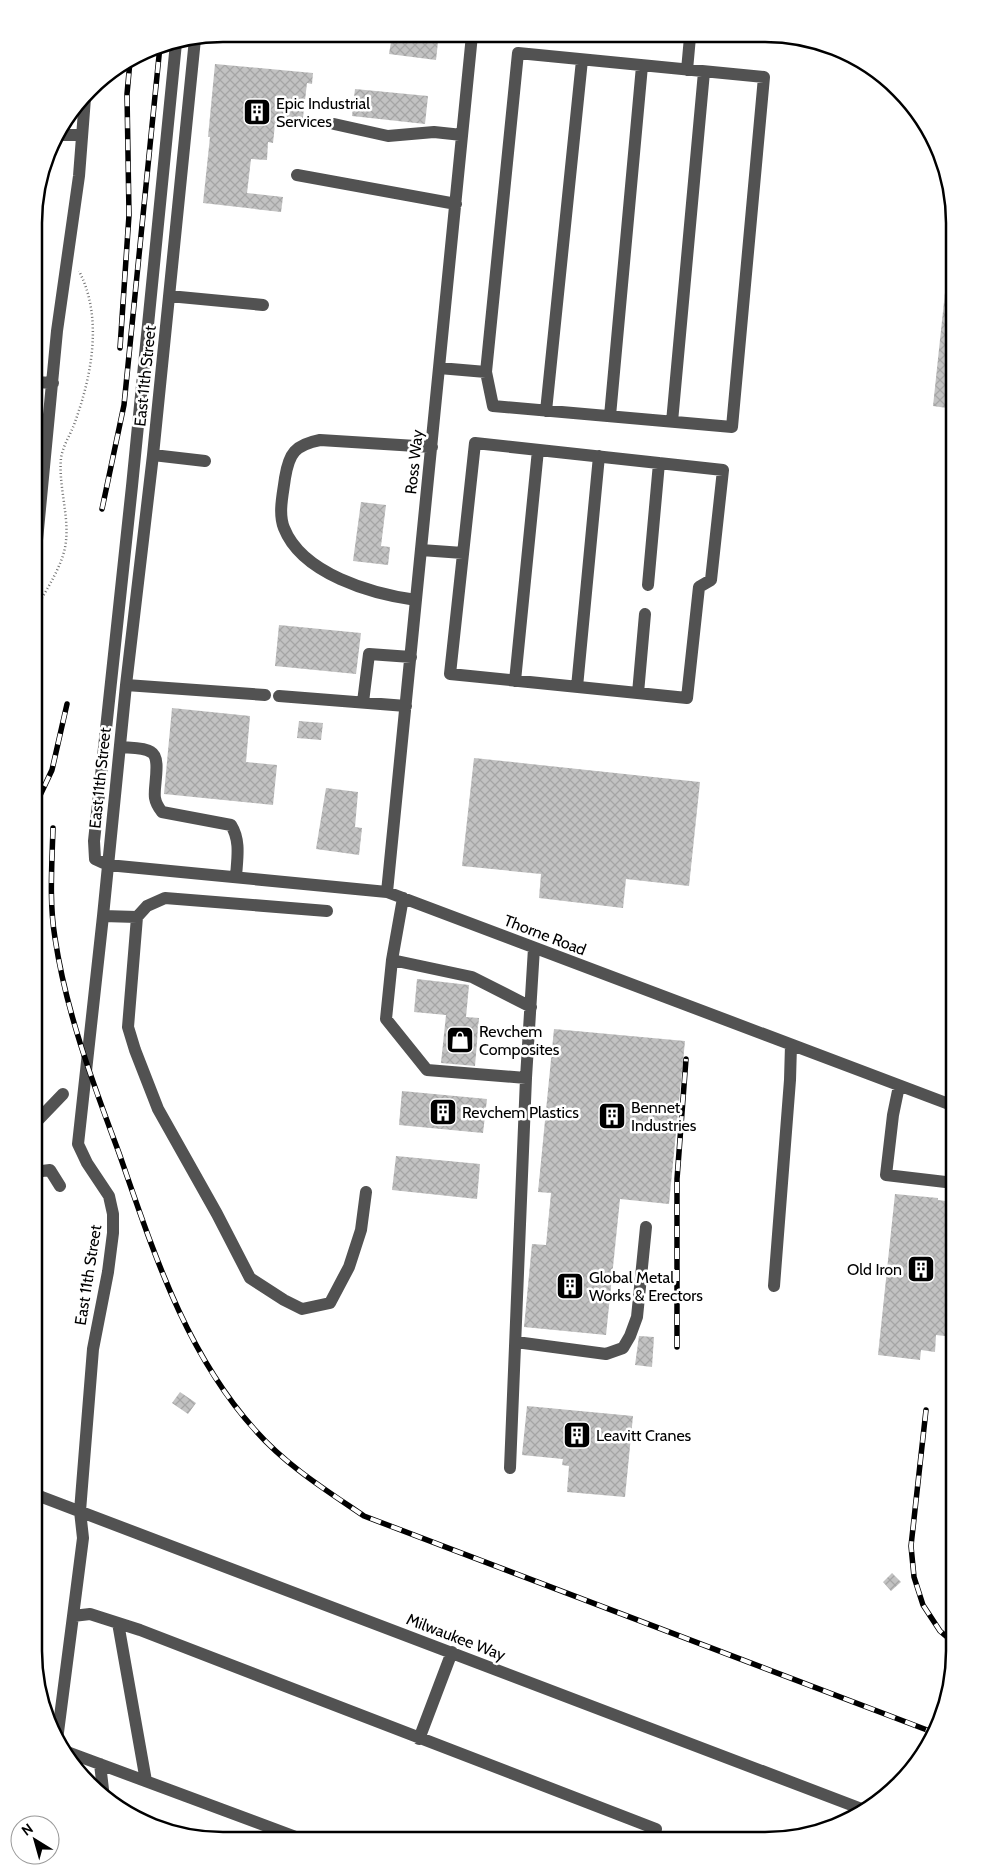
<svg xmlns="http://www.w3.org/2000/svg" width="988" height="1875" font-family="Cabin,sans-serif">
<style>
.building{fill:url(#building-cross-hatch)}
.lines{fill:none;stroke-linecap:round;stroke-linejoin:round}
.path{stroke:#747474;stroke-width:2.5;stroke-dasharray:1 2.5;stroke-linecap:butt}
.minor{stroke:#525252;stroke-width:12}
.rail-casing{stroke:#000;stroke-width:5.5}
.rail{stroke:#fff;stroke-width:4;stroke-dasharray:11;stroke-linecap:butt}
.labels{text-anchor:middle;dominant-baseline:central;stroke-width:5;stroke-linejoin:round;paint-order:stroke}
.poi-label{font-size:16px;fill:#000;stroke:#fff;text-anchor:start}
.street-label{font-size:16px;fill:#000;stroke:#fff}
.rim{fill:none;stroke:#000;stroke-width:2.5}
</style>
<defs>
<pattern id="building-cross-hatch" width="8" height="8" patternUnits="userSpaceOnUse" patternTransform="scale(1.25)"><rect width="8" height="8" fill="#c2c2c2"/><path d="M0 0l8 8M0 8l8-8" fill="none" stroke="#a5a5a5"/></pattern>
</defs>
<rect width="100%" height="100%" fill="#fff"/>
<path class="building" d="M392,36l46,6 -2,18 -47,-6z
M215,64l98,9 -1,11 -5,-1 -5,43 -27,-2 -2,19 -5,-1 -1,18 -16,-1 -4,34 36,4 -2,15 -78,-9 7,-66h-2z
M355,89l73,7 -3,28 -73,-8z
M946,283h8v126l-21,-3z
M361,502l25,3 -5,41 9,1 -2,18 -35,-4z
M279,625l82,8 -5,41 -81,-8z
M172,708l78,8 -4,46 31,3 -4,40 -109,-11z
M299,721l24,2 -2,17 -24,-2z
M474,758l226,24 -11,104 -63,-7 -3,29 -84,-10 2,-24 -79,-8z
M326,788l32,4 -3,35 7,1 -3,27 -43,-6z
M417,979l52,6 -3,32 13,1 -4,48 -34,-3 5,-48 -32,-3z
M554,1029l131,12 -16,163 -49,-5 -14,136 -82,-8 8,-83 14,1 5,-52 -13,-1z
M402,1091l85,8 -4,34 -84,-8z
M396,1156l84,8 -3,35 -85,-9z
M895,1194l43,4v2l16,2v135l-18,-2 -1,17 -14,-2 -1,10 -42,-5z
M639,1336l15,1 -2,30 -17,-2z
M180,1392l16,11 -8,11 -16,-11z
M527,1406l106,10 -8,81 -58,-5 2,-26 -7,-1 1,-6 -41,-4z
M892,1573l9,9 -10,9 -8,-9z"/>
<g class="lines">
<path class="path" d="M35,610c10,-18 23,-37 29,-58 8,-30 -6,-63 -3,-94 2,-13 10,-24 14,-36 17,-47 28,-105 4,-151"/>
<path class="minor" d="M176,43l-44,443 -38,355 1,18 13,6 279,27 567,214
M518,53l246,24 -32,350 -239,-21 -7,-34z
M687,70l3,-33
M334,124l54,12 46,-4 28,3
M57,135h25
M297,175l159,29
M169,296l94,9
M439,368l47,4
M35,382l18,1
M546,411l36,-351
M610,416l32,-350
M672,422l32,-350
M475,443l248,27 -12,110 -12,7 -12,111 -237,-24z
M153,455l52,6
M421,550l42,3
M35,561l22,-230 22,-155 6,-78
M648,585l11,-122
M416,600c-44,-6 -114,-26 -132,-72 -6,-15 -1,-34 1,-50 4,-25 10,-33 35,-38l112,7
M515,681l23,-231
M126,685l139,10
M577,687l22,-231
M638,693l7,-79
M279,696l127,10
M363,702l6,-48 42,3
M120,747c8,1 24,0 31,5 11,6 2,35 4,46 1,6 3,9 7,14l69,13c10,16 6,34 5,52
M387,892l85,-857
M103,916l34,1 -9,110 7,23 23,59 59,105 33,64 34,22 18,9 28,-6 19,-36 12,-37 5,-38
M137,917l10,-11 18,-8 162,13
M392,960l11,-62
M526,1078l-99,-8 -41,-51 6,-59 80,17 59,30
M899,1086l-6,29 -7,60 68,8
M34,1127l4,-7 25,-26
M34,1172l16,-2 10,16
M774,1286l16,-206 1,-35
M516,1342l90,12 17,-6 7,-12 7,-19 9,-90
M510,1468l16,-390 8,-130
M34,1494l833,317
M73,1616l10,-78 -3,-27 13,-162 15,-77 5,-39v-19l-4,-18 -22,-33 -9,-19 25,-228 23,-231 27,-230 42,-416
M118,1623l28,158
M419,1739l33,-87
M57,1740l16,-124 17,-2 50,16 516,199 -5,12
M62,1750l242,90
M100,1764l4,34"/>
<g class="rail-casing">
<path id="rail" d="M120,348l9,-133 -2,-121 3,-33
M102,509l22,-104 36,-359
M35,806l17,-36 15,-66
M53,828c-1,36 -4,74 2,110 11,74 38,145 64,215 34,97 66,200 137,278 31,35 70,59 108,85l571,217
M677,1347v-168l9,-120
M926,1410l-15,136 3,31 9,28 17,26 14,12"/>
</g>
<use href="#rail" class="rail"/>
</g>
<defs>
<g id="building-square" transform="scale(1.4375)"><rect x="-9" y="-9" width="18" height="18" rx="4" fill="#000" stroke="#fff"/><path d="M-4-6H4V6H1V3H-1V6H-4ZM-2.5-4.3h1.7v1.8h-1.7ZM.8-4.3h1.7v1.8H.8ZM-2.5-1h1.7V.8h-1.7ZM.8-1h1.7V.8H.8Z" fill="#fff"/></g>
<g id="shop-square" transform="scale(1.4375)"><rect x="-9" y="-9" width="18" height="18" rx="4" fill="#000" stroke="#fff"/><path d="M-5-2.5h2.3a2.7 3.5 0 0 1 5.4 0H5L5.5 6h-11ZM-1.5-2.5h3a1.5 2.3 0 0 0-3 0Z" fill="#fff"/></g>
</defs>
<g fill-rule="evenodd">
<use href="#building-square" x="257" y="112"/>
<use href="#shop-square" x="460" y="1040"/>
<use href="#building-square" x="443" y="1112"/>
<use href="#building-square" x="612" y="1116"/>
<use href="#building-square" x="921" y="1269"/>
<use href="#building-square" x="570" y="1286"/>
<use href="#building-square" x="577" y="1435"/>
</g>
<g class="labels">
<g class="poi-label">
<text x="276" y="103">Epic Industrial<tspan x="276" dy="18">Services</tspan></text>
<text x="479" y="1031">Revchem<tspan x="479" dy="18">Composites</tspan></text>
<text x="631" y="1107">Bennet<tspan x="631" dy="18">Industries</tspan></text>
<text x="462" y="1112">Revchem Plastics</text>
<text x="902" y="1269" text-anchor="end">Old Iron</text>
<text x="589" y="1277">Global Metal<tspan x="589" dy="18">Works &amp; Erectors</tspan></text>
<text x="596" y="1435">Leavitt Cranes</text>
</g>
<g class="street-label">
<text transform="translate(145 376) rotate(-84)">East 11th Street</text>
<text transform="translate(414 462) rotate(-84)">Ross Way</text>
<text transform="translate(100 778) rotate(-84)">East 11th Street</text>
<text transform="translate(545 935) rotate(21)">Thorne Road</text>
<text transform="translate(88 1275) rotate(-81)">East 11th Street</text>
<text transform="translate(456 1637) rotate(21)">Milwaukee Way</text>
</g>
</g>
<path d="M0 0H988V1875H0ZM223 42H765A181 181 0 0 1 946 223V1651A181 181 0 0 1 765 1832H223A181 181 0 0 1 42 1651V223A181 181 0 0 1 223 42Z" fill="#fff" fill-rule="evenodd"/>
<path class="rim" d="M223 42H765A181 181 0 0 1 946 223V1651A181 181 0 0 1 765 1832H223A181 181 0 0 1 42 1651V223A181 181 0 0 1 223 42Z"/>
<g transform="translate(35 1840) rotate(323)"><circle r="24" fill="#ffffff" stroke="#999999"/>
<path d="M0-4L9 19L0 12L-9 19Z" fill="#000000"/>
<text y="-8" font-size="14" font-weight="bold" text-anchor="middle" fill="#000000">N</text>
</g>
</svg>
